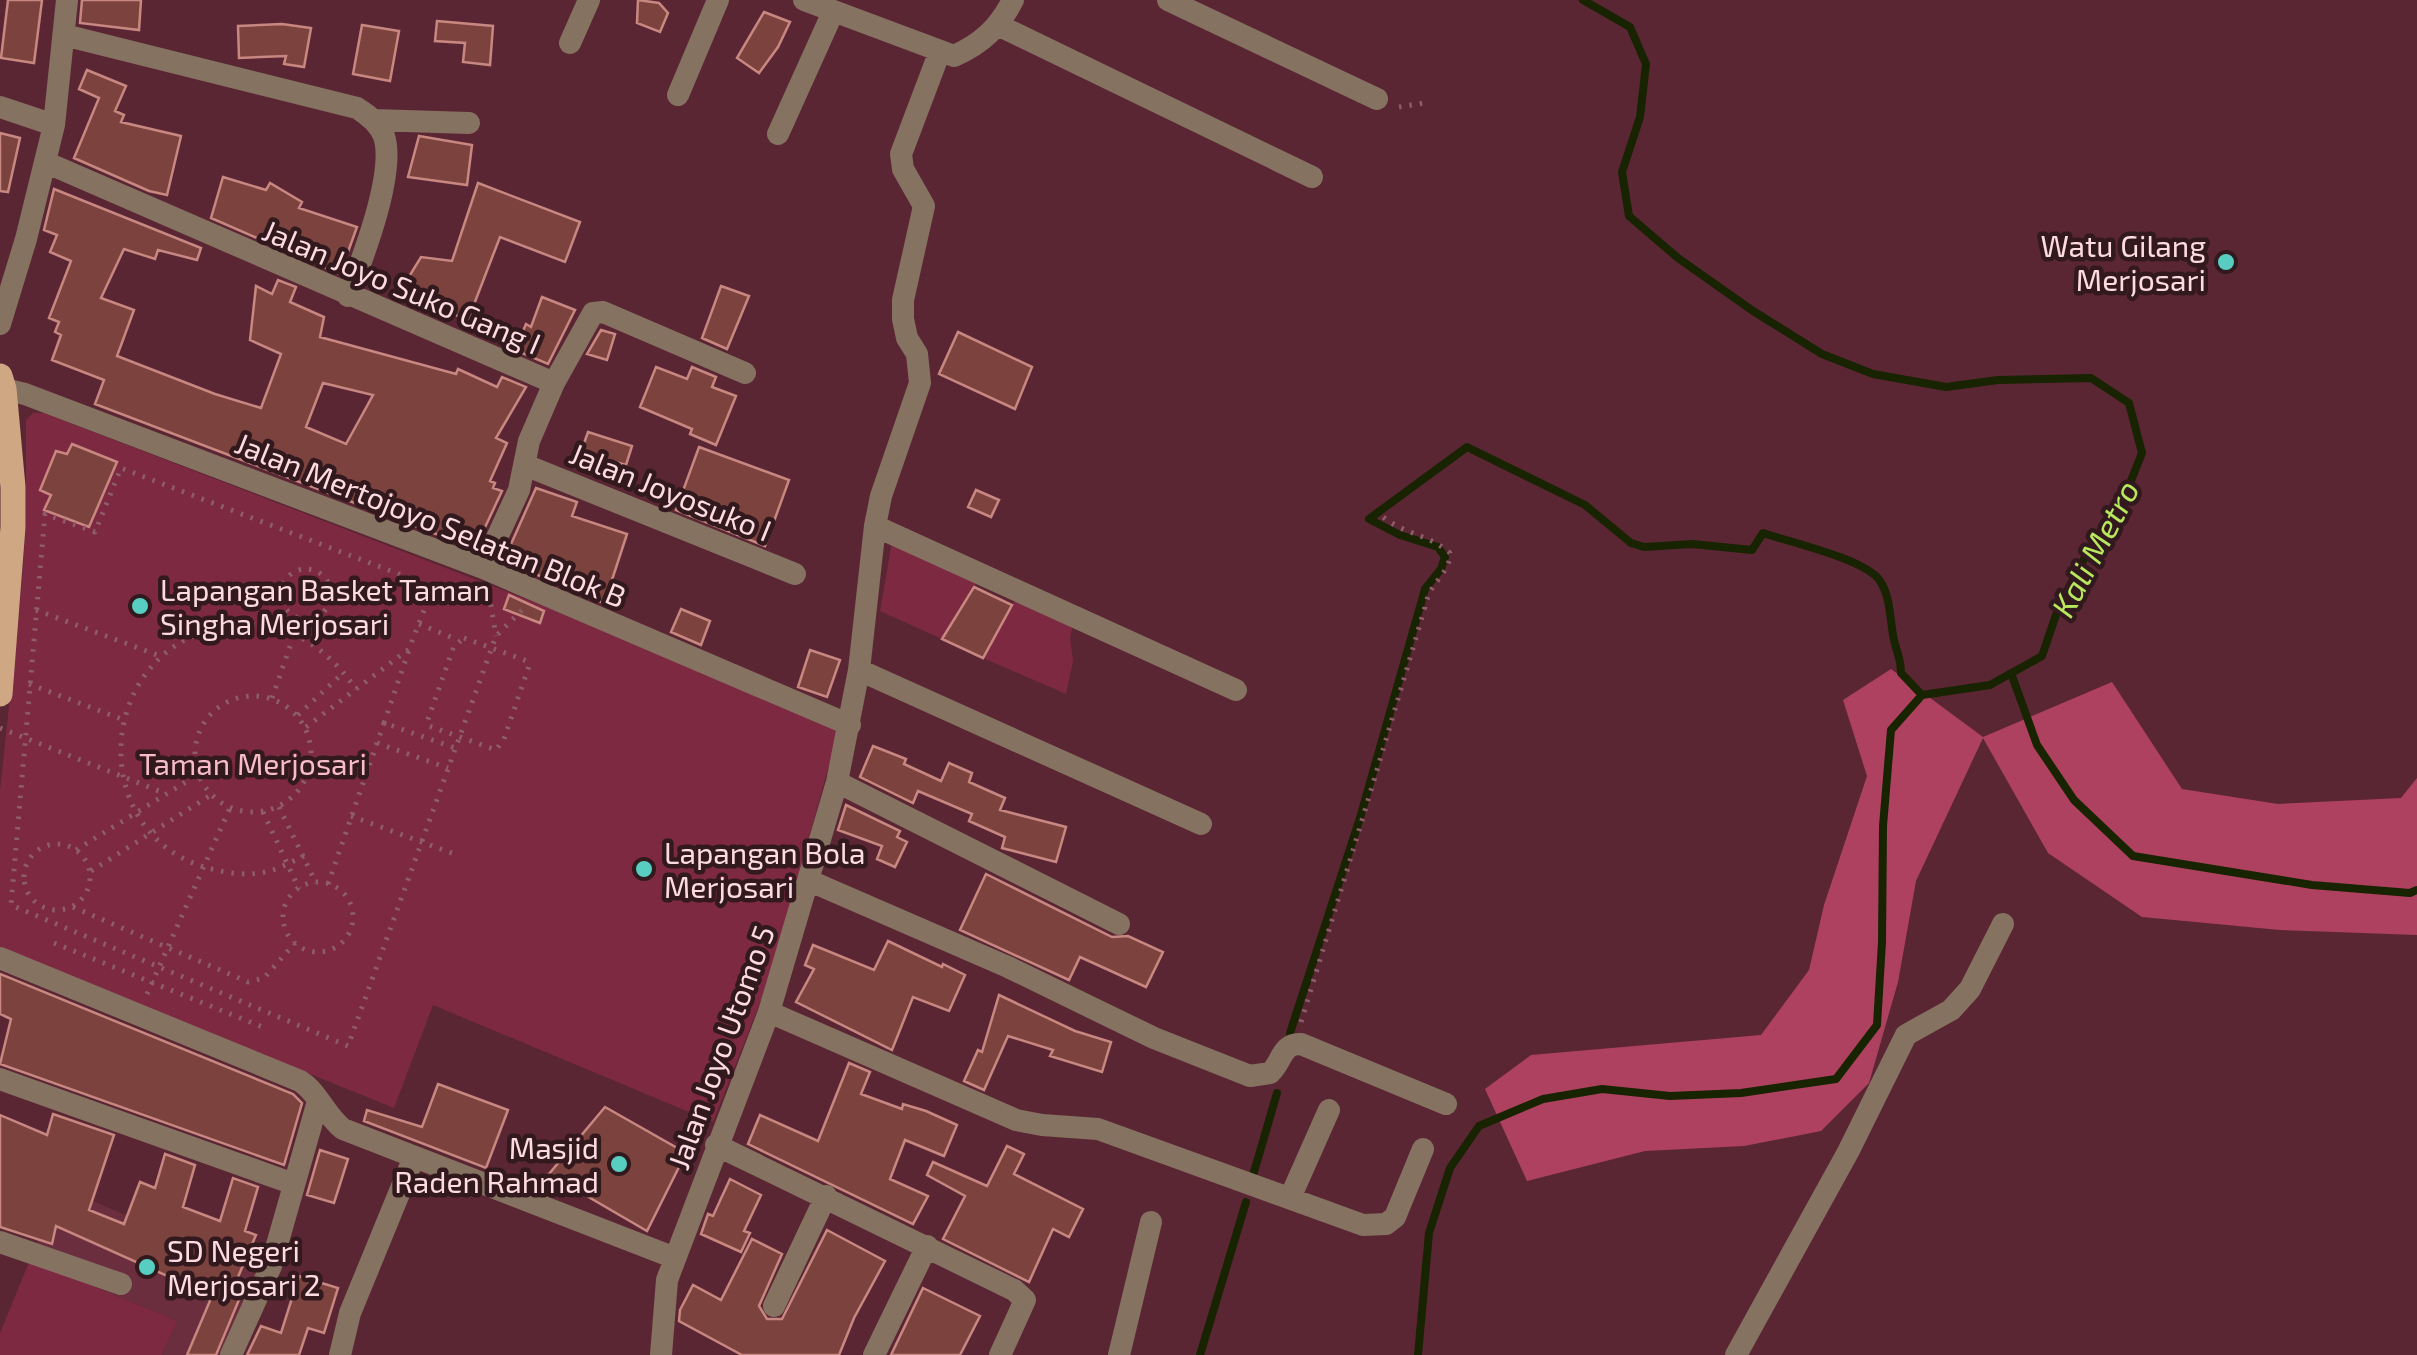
<svg xmlns="http://www.w3.org/2000/svg" width="2417" height="1355" font-family="'Exo 2',sans-serif">
<style>
.built{fill:#6b2e3e}
.green{fill:#7d2942}
.forest{fill:#ae4160}
.lines{fill:none;stroke-linecap:round;stroke-linejoin:round}
.stream{stroke:#182301;stroke-width:8}
.building{fill:#7c423d;stroke:#c88881;stroke-width:2.5;fill-rule:evenodd}
.path{stroke:#8d5d69;stroke-width:5;stroke-dasharray:2.5 8;stroke-linecap:butt}
.minor{stroke:#857260;stroke-width:22}
.major{stroke:#cfa883;stroke-width:25}
.poi-dot{fill:#57cec1;stroke:#31191e;stroke-width:4}
.labels{text-anchor:middle;dominant-baseline:central;stroke-width:9;stroke-linejoin:round;paint-order:stroke}
.poi-label{font-size:30px;fill:#fedae1;stroke:#31191e;text-anchor:start}
.street-label{font-size:30px;fill:#fedae1;stroke:#31191e}
.park-label{font-size:30px;fill:#f7bcc7;stroke:#31191e}
.water-label{font-size:32px;font-style:italic;fill:#b8e85d;stroke:#31191e}
</style>
<rect width="100%" height="100%" fill="#5b2634"/>
<path class="built" d="M60,1187l204,87 -38,81h-64l15,-34 -147,-61z"/>
<path class="green" d="M33,413h11l552,213 239,102 3,5 -69,247 -56,142 -280,-117 -39,103 -394,-160v-157l21,-198 5,-71v-102z
M892,542l87,37 -37,60 -62,-28z
M1016,598l57,25 -3,15 3,23 -7,33 -83,-36z
M30,1260l147,61 -15,34h-162v-22z"/>
<path class="forest" d="M1891,669l92,68 129,-55 70,107 96,15 123,-6 16,-20v157l-137,-5 -138,-13 -94,-64 -65,-115 -67,143 -18,101 -29,101 -48,48 -77,15 -99,5 -118,30 -42,-92 46,-34 230,-20 48,-65 15,-65 43,-129 -24,-76z"/>
<g class="lines">
<path class="stream" d="M2011,673l26,72 37,55 59,56 179,29 98,8 7,-3
M1290,1033l70,-215 65,-229 16,-20 4,-12 -7,-10 -38,-12 -31,-16 98,-72 118,58 46,38 13,4 48,-3 60,6 11,-17c26,9 103,26 117,48 10,15 10,36 13,54 2,14 8,22 8,38l21,22
M1252,1179l25,-86
M1200,1355l46,-153
M1418,1355l11,-122 21,-65 29,-42 64,-27 59,-10 68,7 71,-3 95,-14 41,-54 5,-83 1,-116 8,-96 31,-35 68,-10 52,-29 17,-50 26,-49 40,-61 17,-43 -13,-50 -38,-25 -93,2 -52,7 -73,-13 -51,-20 -69,-43 -75,-53 -49,-42 -7,-44 18,-55 6,-53 -16,-37 -47,-27"/>
</g>
<path class="building" d="M8,0h34l-8,63 -33,-5z
M82,0h59l-2,30 -59,-7z
M638,0l21,3 9,10 -8,19 -23,-9z
M764,12l26,10 -12,25 -19,26 -22,-15z
M437,21l56,5 -3,39 -27,-3 2,-19 -30,-2z
M282,24l29,4 -7,39 -20,-3 2,-8 -47,2 -1,-32z
M362,25l37,6 -9,50 -37,-7z
M87,70l39,16 -11,25 9,4 -3,7 60,14 -14,59 -18,-4 -75,-33 25,-60 -20,-9z
M0,133l20,5 -12,54 -8,-1z
M419,136l53,9 -5,40 -59,-8z
M223,177l43,13 4,-7 32,19 -3,6 58,19 -17,47 -129,-56z
M478,183l102,39 -15,40 -65,-25 -32,83 -34,-13 3,-7 -35,-12 19,-31 31,4z
M54,189l147,59 -4,12 -39,-10 -3,9 -31,-10 -23,49 33,12 -17,46 98,38 46,14 20,-54 -31,-14 6,-54 16,8 6,-14 18,7 -6,15 34,15 -4,20 136,37 2,-5 39,18 5,-10 24,10 -30,51 11,5 -17,38 5,2 -2,5 9,3 -22,47 -3,-1 -4,8 -28,-11 -1,3 -349,-133 9,-24 -52,-20 9,-25 -6,-3 4,-10 -10,-4 22,-57 -21,-9 7,-17 -13,-5zM323,383l50,12 -27,49 -40,-17z
M721,286l28,10 -22,53 -25,-11z
M542,297l33,13 -27,54 -33,-14 11,-26 5,3z
M601,330l14,4 -8,26 -20,-6z
M958,332l74,35 -17,42 -76,-35z
M656,367l31,12 5,-12 24,10 -4,10 24,9 -20,49 -26,-11 2,-5 -52,-22z
M588,432l44,14 -6,19 -45,-13z
M72,444l45,18 -28,65 -45,-17 7,-15 -11,-5 16,-39 11,3z
M699,447l90,33 -24,66 -89,-36z
M536,488l41,14 -5,14 55,18 -18,55 11,4 -5,15 -103,-44 -5,-11z
M976,490l23,10 -8,17 -23,-10z
M974,587l38,18 -29,53 -41,-19z
M509,595l35,16 -4,12 -36,-14z
M681,609l29,12 -9,24 -30,-13z
M810,650l30,10 -13,37 -29,-10z
M873,746l33,13 -2,5 37,17 8,-18 23,10 -3,9 36,16 -5,12 66,17 -10,35 -54,-14 3,-11 -36,-16 3,-7 -54,-23 -5,12 -53,-26z
M846,805l54,26 -3,6 10,5 -12,25 -18,-8 5,-13 -44,-16z
M986,874l126,63 16,-1 35,16 -17,35 -66,-30 -11,23 -109,-50z
M888,941l54,26 1,-3 22,11 -16,36 -36,-14 -21,53 -96,-48 18,-33 -9,-4 8,-20 61,25z
M0,974l293,120 9,9 -18,62 -284,-101 11,-45 -11,-5z
M999,995l76,36 36,11 -9,30 -52,-16 3,-6 -45,-14 -24,54 -20,-9 14,-31 4,2z
M849,1063l21,9 -9,22 41,15 1,-5 23,7 31,14 -13,31 -39,-16 -15,39 38,17 -15,28 -165,-80 12,-29 58,26z
M438,1084l70,26 -22,58 -122,-47 3,-11 55,17z
M605,1107l81,46 -39,78 -98,-57z
M53,1114l61,21 -25,75 35,14 16,-42 15,6 10,-34 30,11 -12,42 37,14 13,-43 25,9 -13,44 11,4 -24,56 9,4 -25,60h-29l25,-59 -156,-70 -4,18 -52,-17v-112l47,20z
M1007,1146l17,8 -10,20 69,35 -14,28 -16,-8 -24,53 -86,-43 22,-43 -38,-21 6,-13 54,24z
M320,1150l28,9 -14,44 -27,-8z
M730,1179l31,16 -17,36 6,2 -9,19 -40,-18 7,-20 5,2z
M827,1230l58,31 -31,57 -15,37h-97l-63,-34 1,-11 13,-25 28,15 31,-61 30,15 -23,52 8,13h15z
M299,1276l39,12 -14,45 -16,-5 -9,27h-52l14,-29 20,7z
M923,1288l57,28 -20,39h-69z"/>
<g class="lines">
<path class="path" d="M1399,107l25,-4
M281 594a25 25 0 1 1 50 0a25 25 0 1 1-50 0Z
M489,594l7,42
M36,610l124,46
M419,624l39,16
M464,638l63,23 2,5 -25,73 -8,11 -67,-24 -2,-4 27,-76z
M29,684l95,36
M195 754a58 58 0 1 1 116 0a58 58 0 1 1-116 0Z
M272,698l28,-80
M298,715l45,-42
M384,723l25,-73
M306,727l103,-78 24,-62 -312,-119 -26,64 -50,-18 -34,391 337,141 148,-410 26,-26
M0,728l164,65
M377,743l71,25
M279,807l37,76
M263,812l36,77
M351,816l106,39
M24 877a33 33 0 1 1 66 0a33 33 0 1 1-66 0Z
M76,850l121,-75
M304,856c-11,5 -23,12 -35,15 -17,5 -36,3 -53,-1 -134,-28 -125,-229 18,-245 52,-6 92,22 122,64
M91,871l120,-76
M283 917a35 35 0 1 1 70 0a35 35 0 1 1-70 0Z
M328,884l56,-161 71,25
M73,907l175,75 16,-4 31,-35
M54,943l211,85
M147,994l83,-186
M1301,1022c43,-141 85,-281 126,-422 4,-17 24,-29 23,-47 -20,-18 -46,-19 -67,-36"/>
<path class="minor" d="M804,0l150,56c29,-13 45,-29 59,-56
M1168,0l209,99
M1000,26l312,151
M64,35l293,73c11,7 22,15 27,28 12,37 -22,124 -36,160
M570,43l19,-43
M678,95l40,-95
M0,107l54,18
M374,120l95,3
M778,134l55,-122
M45,162l509,221
M0,324l26,-85 28,-114 13,-125
M4,389l21,5 458,174 367,157
M525,465l270,109
M875,526l361,164
M483,568l36,-78 10,-49 25,-58 39,-70 10,-1 142,61
M859,670l342,154
M837,782l282,142
M810,881l198,86 146,71 96,38 20,-3c12,-10 11,-30 31,-29l145,60
M0,958l300,123c18,11 26,35 43,48l332,129
M769,1012l247,108 26,5 56,4 265,96 23,-1 9,-7 28,-68
M0,1079l294,105
M716,1145l298,145 11,10 -25,55
M1290,1198l39,-88
M0,1242l121,42
M774,1306l52,-110
M231,1355l40,-89 47,-165
M340,1355l10,-42 64,-156
M661,1355l6,-75 102,-268 68,-230 22,-112 16,-144 6,-30 39,-113 -3,-29 -10,-16 -4,-19v-19l21,-94 -21,-37 -2,-15 39,-103
M874,1355l53,-109
M1119,1355l32,-133
M1736,1355l112,-203 58,-117 45,-25 19,-21 33,-65"/>
<path class="major" d="M0,376l4,13 9,98v40l-13,167"/>
</g>
<g class="poi-dot">
<circle cx="2226" cy="262" r="10"/>
<circle cx="140" cy="606" r="10"/>
<circle cx="644" cy="869" r="10"/>
<circle cx="619" cy="1164" r="10"/>
<circle cx="147" cy="1267" r="10"/>
</g>
<g class="labels">
<g class="poi-label">
<text x="2206" y="245" text-anchor="end">Watu Gilang<tspan x="2206" dy="34">Merjosari</tspan></text>
<text x="160" y="589">Lapangan Basket Taman<tspan x="160" dy="34">Singha Merjosari</tspan></text>
<text x="664" y="852">Lapangan Bola<tspan x="664" dy="34">Merjosari</tspan></text>
<text x="599" y="1147" text-anchor="end">Masjid<tspan x="599" dy="34">Raden Rahmad</tspan></text>
<text x="167" y="1250">SD Negeri<tspan x="167" dy="34">Merjosari 2</tspan></text>
</g>
<g class="street-label">
<text transform="translate(402 286) rotate(23)">Jalan Joyo Suko Gang I</text>
<text transform="translate(671 491) rotate(22)">Jalan Joyosuko I</text>
<text transform="translate(431 519) rotate(22)">Jalan Mertojoyo Selatan Blok B</text>
<text transform="translate(720 1047) rotate(-70)">Jalan Joyo Utomo 5</text>
</g>
<g class="park-label">
<text x="253" y="763">Taman Merjosari</text>
</g>
<g class="water-label">
<text transform="translate(2094 548) rotate(-62)">Kali Metro</text>
</g>
</g>
</svg>
